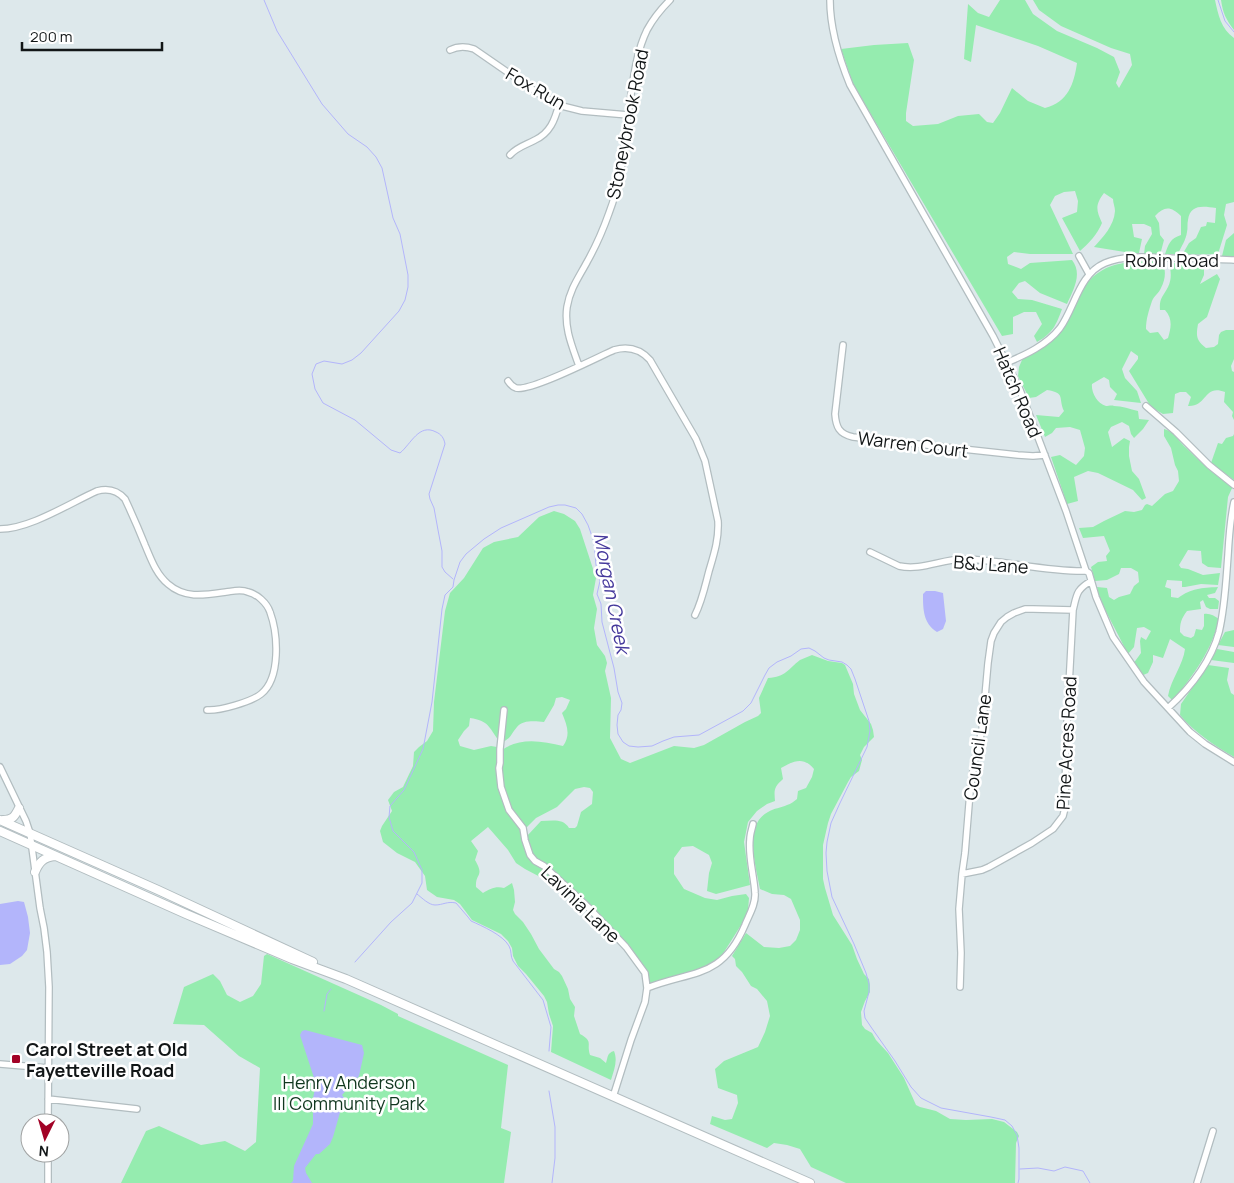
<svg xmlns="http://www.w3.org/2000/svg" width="1234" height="1183" font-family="Manrope,sans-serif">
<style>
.green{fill:#95ecaf}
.water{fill:#b3b5fb}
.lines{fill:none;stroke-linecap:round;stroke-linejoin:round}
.stream{stroke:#b3b5fb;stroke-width:1}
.minor-casing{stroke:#b2bdc0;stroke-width:8}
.highway-casing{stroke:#b2bdc0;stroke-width:10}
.minor{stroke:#fff;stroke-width:5.5}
.highway{stroke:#fff;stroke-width:8}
.poi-dot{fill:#a20226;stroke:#fff;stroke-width:2}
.labels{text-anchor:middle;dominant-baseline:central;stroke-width:5;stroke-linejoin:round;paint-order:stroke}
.street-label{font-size:18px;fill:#121617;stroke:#fff}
.poi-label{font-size:18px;font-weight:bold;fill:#121617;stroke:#fff;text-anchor:start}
.park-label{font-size:18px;fill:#11371f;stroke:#fff}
.water-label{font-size:19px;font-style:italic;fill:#45399c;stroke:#fff}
</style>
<rect width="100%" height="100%" fill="#dde8eb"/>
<path class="green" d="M1000,0h25l8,14 24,17 40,17 17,9 6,15 -4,11 3,5 13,-23 -2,-11 -19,-6 -50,-22 -22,-16 -6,-10h182c3,14 6,29 19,38v164l-8,2 -2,11 3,10 -9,29 -36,1 7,-12 7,-5 5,-11 5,-1 1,-4 8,1 1,-15c-13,-2 -26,-4 -28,12 -1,4 0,8 -1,12 -1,8 -6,15 -9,22h-13c4,-11 5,-15 16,-19v-19c-10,-10 -17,-10 -26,0l4,7 1,12 4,5 -4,15 -16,-1 1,-8 7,-12 -1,-7 -7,-3h-12l2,13 8,2 -3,14h-8l-37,-6c9,-10 20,-21 21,-36 0,-4 -2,-8 -2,-12l-9,-6c-9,12 -8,17 -2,30 -5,12 -13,20 -22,28l-18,-33 15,-6 1,-11 -3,-10 -11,1 -9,4 -5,9 23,49h-43l-16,-2 -7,5 1,7 13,5 9,-6 42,-3c11,14 1,30 -5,44l-27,-11 -15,-12 -6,2 -7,9 6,7 14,1 30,9c-6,16 -9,24 -25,33l-3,-6 8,-12 -6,-12h-12l-11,5v17l-11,2 -149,-252 -12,-35 33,-4 34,-2 6,17 -8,53v8l7,5 25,-2 20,-8 21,-2 8,8 6,1 7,-10 12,-25 16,13 17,7c23,-6 29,-24 32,-45l-39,-17 -62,-21 -5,37 -7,-3 4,-55 10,9 11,4z
M1221,0h13v30c-8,-11 -11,-16 -13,-30z
M1234,233v23h-12l4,-16z
M1162,261c4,8 4,18 -1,27 -2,5 -7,8 -9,13 -3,9 -6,18 -6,28l4,4 8,-1 6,8 4,-2c3,-10 5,-19 -3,-28h-5c-1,-12 3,-13 8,-23 4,-8 3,-16 1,-24l35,1v11l-4,9 17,-10 3,5 -13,38 -9,7c-2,12 -2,16 8,24l8,-1 4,-3 1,-9 2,-3 5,-2h8v29l-3,7 1,5 2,1v48l-2,-4 1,-4 -9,-10 1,-10c-22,-8 -17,15 -37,14l3,-9 -5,-5h-6l-5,2 -2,19 -10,1 -12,-7 -22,-36 9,-12v-3l-7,-5 -9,18 3,9 12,13 4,12 -27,-3 3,-6 -7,-7 -1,-7 -5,-3 -12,7c-1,8 5,20 14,22 2,0 6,-1 8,0 8,0 16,3 24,5l1,8 10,1 -6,9 -9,9 -3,-4 -2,-8 -7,-4 -11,5 -3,5 4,15 12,-9 6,3 -1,6v9l3,15 7,8 7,19 -4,2 -9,-10 -35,-17 -10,-2 -14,6 4,24 -11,3 -16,-47 9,-2 16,10 8,-9 1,-8 -5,-18 -10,-3 -14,1 -4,5 -7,4 -9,-22 23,2 5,-6c-6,-13 2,-18 -17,-21l-11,7 -7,1 -11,-22 1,-9 3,-7 27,-18 36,-57c22,-26 46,-23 77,-24z
M1164,429c9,2 13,10 20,17 15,14 31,31 49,40l-5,11 -7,71 -13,-1 -6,-4 -1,-12 -13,-1 -9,15 2,3 7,1 15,6 17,-2 -2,12 -17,-1 -16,3h-3v-6l-15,-1 -2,7 6,2v8l7,1c14,-10 23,-10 40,-11l-3,6 -8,2 2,3h6l4,3 -1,8h-8l-4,-2 -3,-7 -3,2 1,7 -14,2c-6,8 -7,12 -7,21l4,4 7,2 3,-2 2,-7 6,1 2,-4v-12c6,-1 10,2 15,5 -7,31 -25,55 -44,79l-3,2 -4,-4c3,-17 15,-31 17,-47l-15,-10 -7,19 -10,-3v7l-5,11 -7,3 -8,-12 8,-11 -1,-12 1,-4 5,3 5,-9 -7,-4 -7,1 -3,19 -6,7 -29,-56 -2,-11 10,1 2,9 5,3 5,-3 11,-3 4,-8 5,-4 -1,-10 -7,-4h-10l-2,6 -12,6 -12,1 -4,-14 7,-5 9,-1 -1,-5 4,-5 -6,-15 -21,2 -4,-10 14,-1 11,-6 21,-10 9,1 8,-2 3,-5 2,-1 5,2 13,-12 8,-3 6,-10 -1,-10 -3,-6 -4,-17 -7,-12z
M1234,434v46l-23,-17 7,-20 4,1 4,-6 7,-2z
M554,511l10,3 11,7 5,8 16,49 -3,17 4,14 -3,19 3,17 8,11 2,7 -2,8 6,27 -1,40 11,21 9,4 44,-17 20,2 10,-3 41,-23 13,-6 3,-3 -2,-15 9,-20c18,-1 20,-9 32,-18 4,-2 8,-3 12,-5l16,6 14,2 3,2 8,19 1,10 6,16 11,14 2,6 1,7 -10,10 -4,8 2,5 -3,11 -8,6 -3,5 -17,32 -3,9 -5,22v34l2,9 8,27 19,30 5,14 7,15 5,5 1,6v7l-5,9 -4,11 1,13 3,4 7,4 4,7 12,13 16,25 12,27 4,2 16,4 14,8 16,1 26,-1 12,3 13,10 2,4 -3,7 -1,40h-169l-35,-16 -11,-18 -13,-4 -13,-2 -7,5 -57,-24 2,-8 13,4 7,-1 6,-16 -1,-8 -19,-7 -3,-19 9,-8 34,-14 7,-15 5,-16 -3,-15 -10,-12 -6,-3 -9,-14 -6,-6 -1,-7 -3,-3 14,-23 18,14 15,1 11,-2 6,-6 4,-10v-10l-9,-21 -7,-4 -12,-1 -12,-5c-4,-22 -17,-64 8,-77 6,-4 13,-4 19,-7 4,-1 7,-4 10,-6l1,-8 8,-3 6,-11 2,-8c-11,-13 -20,-8 -33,-1l2,11c-9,8 -9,11 -8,22l-8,3 -10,7 -9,11 -4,20 6,43 -34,9 -9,-3 2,-18 3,-10 -3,-8 -16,-9 -11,1 -8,11v16l10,15 21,9 12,2 15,-4 14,-2 3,4 -1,13 -5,11 -24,38 -11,7 -47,13 -12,5 -2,-13 -18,-27 -69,-67 -28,-24 -5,-13v-5l14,-15c11,0 22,-3 28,7h6l2,-2 4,-14 11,-8 1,-12 -3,-4 -6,-1 -9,2 -18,18 -21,11 -9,9h-3l-13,-17 -5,-17 -3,-7v-12l-2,-6 1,-4v-14c18,-13 40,-9 61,-4 8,-11 4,-21 -1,-33l4,-4 4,-9 -8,-3 -6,1 -2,7 -10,17c-9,-1 -22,-2 -27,5 -7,8 -4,9 -14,15l4,-33 -5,-1 -3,33c-11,-15 -10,-20 -29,-23l-1,8 -5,5 -6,9 2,6 14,4 17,-4 6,1 1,14 -1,5 2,21 8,24 14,17 2,14 5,15 5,6 9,5 10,11h-8l-19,-10 -9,-6 -8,-13 -20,-23 -17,14 7,10 -3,9c10,17 0,13 1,27l7,6c7,-4 12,-7 21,-5l8,-5 2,7 1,12 -2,8 2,4 8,8 8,12 8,15 15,20 5,3 3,4 6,13 2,10 5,8 -1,9 6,18c14,8 6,9 10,21l10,3 6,5c2,-6 1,-10 8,-12 4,10 0,19 -3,29l-60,-28 2,-26 -4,-12 -2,-12 -3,-6 -18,-22 -8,-8 -5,-10 -1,-8 -4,-7 -7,-7 -29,-14 -12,-16 -6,-4 -17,-3 -10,-7 -2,-14 -10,-14 -18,-9 -14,-11 -3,-11 2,-5 10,-15 -4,-11 6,-8 9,-5 10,-21 1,-14 5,-5 8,-6 6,-10 1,-29 11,-91 5,-18 14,-15 19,-30 11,-6 24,-5 21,-20z
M1234,630v17l-16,-2 7,-13z
M1217,649l17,3v11l-23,-3z
M1208,665l21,3 -2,12 4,13 3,2v62c-20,-12 -39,-24 -54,-42l1,-11z
M267,954l114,51 17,9v2l110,49 -7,63 10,4 -7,51h-383l25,-52 13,-5 42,19 24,-4 20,10 11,-9 4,-74 -21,-12 -35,-31 -31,-1 11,-37 29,-13 7,7 7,14 13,7 13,-6 8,-12 3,-28z"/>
<path class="water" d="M926,591h9l8,2 3,28 -3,8 -6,3c-14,-9 -14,-23 -14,-38z
M18,901l6,1 4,15 2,16 -3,17 -5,6 -12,8 -10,1v-61z
M305,1030l57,15 2,8 -5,23 -17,19 3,4 -4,10 -8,28 -3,7 -11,10h-3l-11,14 1,5 6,10h-21l2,-2 1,-15 19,-42v-26l3,-14 -16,-49 2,-4z"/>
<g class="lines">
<path class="stream" d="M264,0l13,31 45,73 26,30 19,13 9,10 6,11 11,50 7,16 8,41v12l-3,13 -6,11 -38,42 -9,7 -10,4 -18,-3 -8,3 -4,10 3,15 8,14 32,17 36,30 9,3c11,-9 19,-30 36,-21 5,2 8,6 9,12l-16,50 1,5 4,9 4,22 4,21v16l3,5 8,7
M1218,0l7,21 9,11
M417,894c5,4 12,11 18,11 8,0 12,-4 21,-2l12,14 3,4c11,5 32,14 38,25 3,5 1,10 4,15l30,39 8,27 -2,24
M355,962l36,-40 21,-19 10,-20v-13l-8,-18 -21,-21 -4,-14 1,-11 14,-16 19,-41 9,-47 10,-93 3,-14 8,-8 1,-7 6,-18 6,-8 18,-15 17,-11 48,-21 9,-2h7l11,3 6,6 6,11 6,17 2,23 4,16 -3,13 4,10 1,18 12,46 4,24 4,11 -1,7 -3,5 -1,10 1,9 5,8 6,4 9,1 14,-1 11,-5 11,-4 25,-2 44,-24 8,-8 14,-28 4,-7 8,-6 14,-6 10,-7 8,-1 6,3 9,7 5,2 13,2 5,3 4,4 4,10 14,42 1,10 -3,16 -27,56 -9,20 -4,19 -1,11 1,18 5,26 22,47 12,29 3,11v8l-5,19 1,7 6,9 24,34 16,26 10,11 20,10 50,9 14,3 7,6 5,9 2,13v31l-1,4
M324,1011l3,-17 4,-5
M549,1091l6,36v31l-3,25
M1020,1169l18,-1 16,3 11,-4 18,4 7,12"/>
<g class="minor-casing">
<path id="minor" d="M830,0c0,29 9,58 20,85l143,251 27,54 46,121 20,60 3,2 7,24 17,40 31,45 46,50 15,12 29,18
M450,50c8,-4 15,-4 24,-1l71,49 17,8 20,5 46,4
M510,155c7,-8 16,-10 25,-15 15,-7 20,-20 24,-36
M1079,256l10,18
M843,345l-8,69c1,13 4,20 18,23l165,18 15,1 12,-1
M1006,363c19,-8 41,-18 54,-35 15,-21 19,-54 45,-65 19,-8 43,-6 64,-5 22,0 43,1 65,2
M579,366c-7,-20 -15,-38 -12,-59 3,-18 12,-30 20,-45 9,-16 16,-32 22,-49 14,-36 16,-75 21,-112 4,-25 6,-48 17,-71 6,-11 14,-21 23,-30
M508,381c2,3 5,6 8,7 14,4 82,-31 98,-38 14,-4 26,-1 36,10l46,79 9,22 13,60c1,18 -4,33 -9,50 -4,15 -7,30 -14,44
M1146,406l30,26 33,33 25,20
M0,529c30,0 70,-26 97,-38 11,-3 21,0 28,8 7,15 14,31 20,46 6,14 11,29 23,39 17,15 37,11 58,8 8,-1 15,-3 22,0 9,2 19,11 22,20 8,22 11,66 -9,82 -10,8 -42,17 -54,16
M870,552l29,14c22,5 43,-7 65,-7 41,1 81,13 122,12
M1168,708c22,-20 43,-47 51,-76 6,-25 7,-51 9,-77 1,-18 2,-35 6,-53
M504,710l-4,39v14l-1,5 2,19 8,23 14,18 2,12 5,15 5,6 9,5 44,41 38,40 19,26 2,15 -2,14 -14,38 -18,57
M0,767l26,54 4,12 10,75 4,20 3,24 2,35 -1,136
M962,874l20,-4 7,-3 43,-24 21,-14 10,-13 2,-8 1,-66 7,-132c4,-16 3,-20 18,-29
M960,987l1,-34 -2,-44 3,-35 3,-21 5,-61 4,-29 8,-33 6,-67 3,-22 3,-8 7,-11 6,-5 7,-4 11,-4h8l40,1
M647,988c46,-18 75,-9 98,-63 4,-10 11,-21 10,-32 -1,-18 -7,-36 -5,-54 0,-5 2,-10 3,-15
M0,1064l48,4
M48,1099l89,10
M48,1183v-30
M1197,1183l16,-52"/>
</g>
<g class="highway-casing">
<path id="highway" d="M0,820l158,70 155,72
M3,820c10,0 12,-4 16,-12
M0,831l186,83 106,45 54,20 464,204
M35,872c4,-10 9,-15 20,-16"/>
</g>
<use href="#minor" class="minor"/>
<use href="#highway" class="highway"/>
</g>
<rect class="poi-dot" x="11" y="1054" width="10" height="10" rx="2.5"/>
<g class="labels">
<g class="street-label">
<text transform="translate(536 88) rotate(30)">Fox Run</text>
<text transform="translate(627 124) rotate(-79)">Stoneybrook Road</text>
<text x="1172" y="260">Robin Road</text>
<text transform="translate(1018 392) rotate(67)">Hatch Road</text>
<text transform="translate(913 444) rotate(7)">Warren Court</text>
<text transform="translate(991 564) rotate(4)">B&amp;J Lane</text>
<text transform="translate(1066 743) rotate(-87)">Pine Acres Road</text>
<text transform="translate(977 747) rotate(-82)">Council Lane</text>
<text transform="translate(581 904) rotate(44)">Lavinia Lane</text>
</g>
<g class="poi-label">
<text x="26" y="1049">Carol Street at Old<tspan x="26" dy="21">Fayetteville Road</tspan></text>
</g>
<g class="park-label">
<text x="349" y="1082">Henry Anderson<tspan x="349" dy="21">III Community Park</tspan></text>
</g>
<g class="water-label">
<text transform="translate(612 593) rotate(79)">Morgan Creek</text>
</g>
</g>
<g transform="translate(45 1138) rotate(185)"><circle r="24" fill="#ffffff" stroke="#a0a2a2"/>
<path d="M0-4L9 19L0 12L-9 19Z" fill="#a20226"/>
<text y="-8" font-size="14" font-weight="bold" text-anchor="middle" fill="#121617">N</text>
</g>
<path d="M22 42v8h140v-8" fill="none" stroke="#121617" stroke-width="2.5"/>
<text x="30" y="42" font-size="15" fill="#121617" stroke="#ffffff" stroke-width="4" paint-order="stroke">200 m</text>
</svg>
